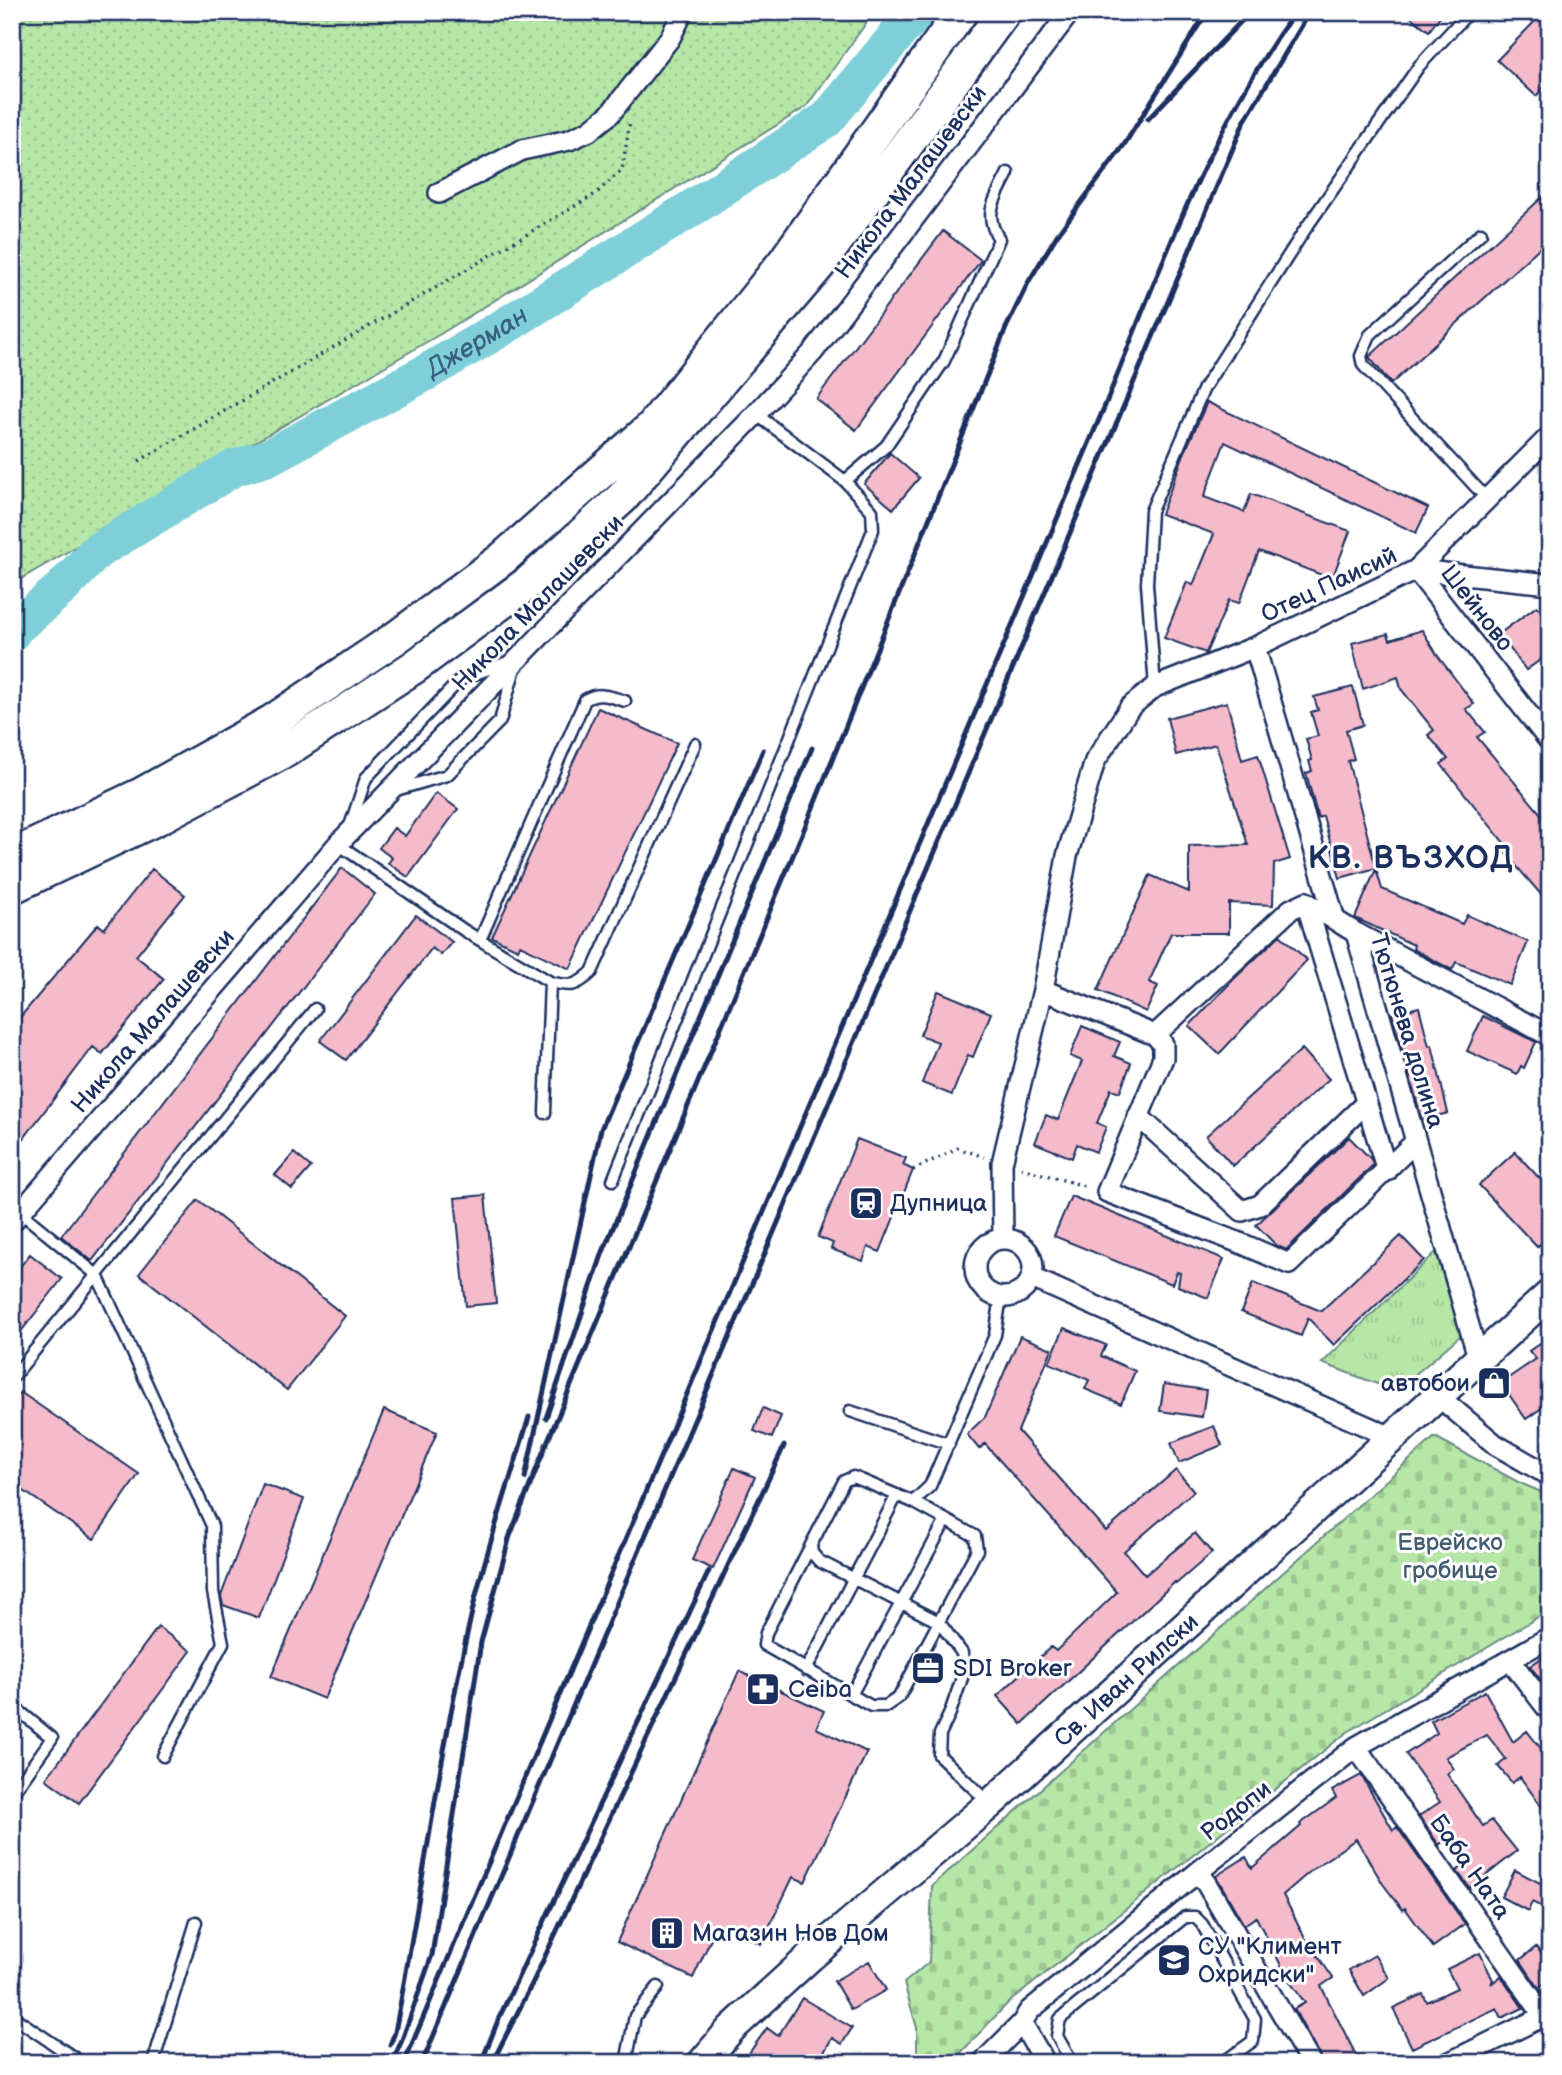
<svg xmlns="http://www.w3.org/2000/svg" width="1562" height="2075" font-family="'Balsamiq Sans',sans-serif">
<style>
.cemetery{fill:url(#cemetery-stones);stroke:#698b82;stroke-width:2}
.park{fill:url(#park-tufts);stroke:#698b82;stroke-width:2}
.garden{fill:url(#garden-dots);stroke:#698b82;stroke-width:2}
.lines{fill:none;stroke-linecap:round;stroke-linejoin:round}
.river{stroke:#7fcfd8;stroke-width:37}
.building{fill:#f5bbcb;stroke:#1b2f5e;stroke-width:2}
.lane-casing{stroke:#1b2f5e;stroke-width:15}
.street-casing{stroke:#1b2f5e;stroke-width:24}
.secondary-casing{stroke:#1b2f5e;stroke-width:33}
.primary-casing{stroke:#1b2f5e;stroke-width:37}
.path{stroke:#1b2f5e;stroke-width:3.5;stroke-dasharray:2 5;stroke-linecap:butt}
.lane{stroke:#fff;stroke-width:10}
.street{stroke:#fff;stroke-width:19}
.secondary{stroke:#fff;stroke-width:28}
.primary{stroke:#fff;stroke-width:32}
.rail{stroke:#1b2f5e;stroke-width:5}
.labels{text-anchor:middle;dominant-baseline:central;stroke-width:6;stroke-linejoin:round;paint-order:stroke}
.street-label{font-size:24px;fill:#1b2f5e;stroke:#fff}
.poi-label{font-size:24px;fill:#1b2f5e;stroke:#fff;text-anchor:start}
.park-label{font-size:24px;fill:#425d70;stroke:#fff}
.water-label{font-size:26px;font-style:italic;fill:#395f83;stroke:#fff}
.district-label{font-size:32px;font-weight:bold;letter-spacing:2px;fill:#1b2f5e;stroke:#fff}
</style>
<defs>
<pattern id="cemetery-stones" width="16" height="16" patternUnits="userSpaceOnUse" patternTransform="scale(1.75)"><rect width="16" height="16" fill="#b7e7a7"/><path d="M2 7V4a2 2 0 0 1 4 0v3zM10 15v-3a2 2 0 0 1 4 0v3z" fill="#9dc692"/></pattern>
<pattern id="park-tufts" width="24" height="20" patternUnits="userSpaceOnUse" patternTransform="scale(1.75)"><rect width="24" height="20" fill="#b7e7a7"/><path d="M3 7l-1-3M5 7V3M7 7l1-3M15 17l-1-3M17 17v-4M19 17l1-3" fill="none" stroke="#9dc692"/></pattern>
<pattern id="garden-dots" width="8" height="8" patternUnits="userSpaceOnUse" patternTransform="scale(1.75)"><rect width="8" height="8" fill="#b7e7a7"/><path d="M2 2h.1M6 6h.1" fill="none" stroke="#9dc692" stroke-width="1.8" stroke-linecap="round"/></pattern>
</defs>
<rect width="100%" height="100%" fill="#fff"/>
<filter id="ink" filterUnits="userSpaceOnUse"><feTurbulence type="fractalNoise" baseFrequency=".0143" numOctaves="2"/><feDisplacementMap in="SourceGraphic" scale="14" xChannelSelector="R" yChannelSelector="G"/><feConvolveMatrix kernelMatrix="1 2 1 2 8 2 1 2 1" color-interpolation-filters="sRGB"/></filter>
<g filter="url(#ink)">
<path class="cemetery" d="M1435,1437l83,45 32,14 -2,115 -202,122 -339,271 -56,59h-34v-35l-13,-45 25,-21 3,-76z"/>
<path class="park" d="M1436,1252l25,83 -65,56 -74,-28z"/>
<path class="garden" d="M12,12h862l-68,95 -364,226 -430,251z"/>
<g class="lines">
<path class="river" id="s1" d="M12,633l3,-5 48,-41 34,-36 137,-83 33,-10 160,-86 78,-46 195,-123 127,-84 89,-107"/>
</g>
<path class="building" d="M1404,12h39l-14,19z
M1544,12h6v69l-14,15 -39,-36z
M1550,190v48l-159,146 -22,-27z
M943,231l38,29 -125,170 -40,-31z
M1207,402l221,106 -12,25 -191,-91 -21,55 40,15 7,-18 99,37 -18,48 -73,-28 -20,52 -10,-3 -23,53 -42,-15 23,-56 6,3 21,-51 -53,-20 23,-60z
M890,453l29,25 -26,31 -29,-25z
M1537,606l13,18v29l-24,17 -27,-36z
M1422,630l16,26 36,48 -8,5 19,23 -8,5 73,88v80l-50,-58 4,-4 -63,-79 7,-5 -20,-24 6,-5 -33,-41 -3,-12 -35,12 -11,-46 36,-9 2,6z
M1353,687l10,38 -17,5 8,29 -6,2 28,107 -36,10 -17,-62 -5,2 -12,-45 6,-2 -3,-10 3,-1 -6,-21 12,-3 -7,-24 7,-2 -4,-13z
M1227,702l15,58 16,-5 32,104 -16,5 -1,41 -44,-2v30h-58l-22,49 9,4 -12,26 -48,-22 52,-115 39,17v-46l59,-1 -32,-101 -40,11 -9,-37z
M598,708l79,35 -107,226 -50,-24 -2,4 -26,-12z
M436,793l22,16 -50,68 -20,-14 4,-5 -13,-10 15,-20 11,8z
M342,868l33,26 -283,367 -31,-25z
M152,869l33,26 -49,61 28,23 -62,75 -9,-7 -81,107v-127l86,-103 6,5z
M1376,869l6,20 80,35 5,-9 61,27 -18,43 -54,-23 -4,8 -39,-21 1,-4 -59,-27z
M416,915l36,27 -11,13 -9,-7 -86,112 -26,-19z
M1280,935l27,25 -88,94 -30,-28 45,-47z
M938,991l53,22 -18,44 -5,-2 -16,40 -30,-12 16,-41 -18,-7z
M1419,1007l10,39 3,-1 16,68 -26,7 -30,-106z
M1483,1016l53,26 -12,26 -3,-2 -4,8 -50,-23z
M1082,1026l38,16 -6,14 17,7 -11,29 -9,-3 -14,34 9,4 -10,25 -19,-8 -5,14 -37,-15 11,-28 12,5 24,-59 -12,-5z
M1302,1049l27,30 -96,87 -27,-30z
M1349,1137l22,22 2,6 -87,85 -10,-5 -20,-20z
M857,1139l49,19 -3,7 10,5 -33,82 -12,-5 -5,14 -32,-12 2,-6 -15,-6z
M1515,1152l26,28 9,-8v63l-13,12 -58,-62z
M294,1153l17,14 -19,22 -17,-14z
M485,1195l11,108 -30,3 -11,-108z
M1071,1196l153,63 -16,39 -30,-12 2,-13 -3,-1 -5,12 -118,-48z
M198,1200l147,116 -58,74 -148,-116z
M1401,1236l23,24 -90,85 -26,-27 -7,18 -60,-24 12,-29 68,28z
M30,1254l32,25 -50,64v-66z
M1064,1328l42,17 -5,11 34,15 -14,33 -36,-15 4,-9 -40,-17z
M1020,1336l32,13 -34,82 88,100 70,-61 18,21 -70,60 21,24 50,-42 17,20 -36,31 -1,-2 -153,142 -25,-28 54,-49 5,4 61,-59 -132,-148 -6,5 -12,-15 18,-17z
M1550,1336v66l-24,17 -25,-36 35,-24 -7,-8z
M1164,1384l42,6 -4,27 -42,-6z
M20,1392l119,82 -45,65 -82,-56v-80z
M763,1408l18,8 -9,22 -18,-7z
M384,1410l53,22 -113,267 -53,-22z
M1214,1426l8,19 -43,18 -8,-20z
M734,1468l21,9 -42,92 -21,-9z
M263,1484l41,15 -45,119 -36,-13 -2,-9z
M158,1627l33,24 -112,152 -33,-24z
M1550,1652v40l-20,-26z
M739,1671l85,40 -8,17 51,24 -62,130 -12,-5 -32,67 -43,-20 -25,54 -76,-36z
M1485,1691l28,51 14,-11 23,29v58l-30,-41 -8,6 -14,-17 8,-7 -19,-24 -41,22 8,12 -7,5 36,52 9,-6 25,31 -47,37 -13,-17 6,-5 -18,-26 -6,5 -20,-29 21,-14 -34,-48 31,-21 -6,-12z
M1361,1775l32,55 4,-3 68,97 -32,23 -28,-39 -2,2 -20,-26 -27,-45 -43,30 -30,26 30,58 2,-1 18,26 -12,8 39,77h-37l-29,-54 11,-6 -17,-24 -32,-62 -12,8 -28,-49 30,-19 6,11 49,-42 -1,-2 36,-26 -4,-7z
M1515,1870l35,18v23l-18,-9 -4,9 -27,-14z
M1536,1947l14,16v16l-11,9 -19,-28z
M1480,1953l13,27 -2,4 10,-8 22,32 -21,10 -5,-10 -85,40 -19,-40 30,-14 4,8 30,-14 -10,-19z
M1375,1955l14,23 -25,18 -15,-26z
M869,1961l17,29 -35,20 -17,-29z
M802,1998l50,30 -10,16 -10,-6 -12,21 -5,-3 -5,7h-68l25,-35 11,8z"/>
<g class="lines">
<g class="lane-casing">
<path id="lane" d="M1481,233l-111,102 -9,21 2,9 124,134
M845,481l41,-35 58,-85 52,-115 3,-7c-17,-26 -3,-41 9,-66
M1155,687l-8,-103 4,-73 53,-123 100,-157 115,-165 50,-54
M396,790l51,-15 53,-54 15,-53
M350,826l16,-48 95,-99 47,-17
M338,844l127,87 85,51c21,5 26,5 42,-10l103,-228
M480,940l105,-240c13,-9 26,-3 40,1
M545,1113l5,-131
M613,1180l260,-650 -1,-19 -27,-30 -89,-67
M20,1212l77,63 115,251 1,66 10,51 -60,113
M12,1378l303,-369
M850,1411l99,33
M811,1545l-45,88 -2,12 107,61h15l13,-9 78,-147 -2,-14 -62,-34
M806,1670l91,-175
M851,1695l95,-175
M12,1705l40,33 -40,56
M989,1803l-50,-48 1,-21 10,-21 14,-41 -2,-19 -23,-31 -120,-61 -7,-8 -1,-8 33,-64 9,-4 8,3 52,22 17,-16 65,-151 6,-38
M12,2016l70,47
M153,2063l43,-141
M626,2063l9,-47 23,-29
M1072,2063l-15,-27 3,-17 125,-102h10l7,7 53,95 -2,22 -31,22"/>
</g>
<g class="street-casing">
<path id="street" d="M439,193l83,-43 47,-10 20,-9 21,-17 60,-76 13,-26
M1416,570l134,172
M1416,570l134,14
M1255,647l80,273
M1306,902l50,31 122,424
M1306,902l81,269
M1356,933l194,103
M1043,990l112,45 8,9v14l-56,134 138,53 44,19 126,-122
M1155,1035l136,-126 15,-7
M1138,1116l104,95 18,-6 106,-102
M12,1222l326,-378 418,-430 57,-62 257,-340
M975 1268a29 29 0 1 1 58 0a29 29 0 1 1-58 0Z
M1003,1239l-1,-76 41,-173 24,-134 28,-95 35,-54 25,-20 100,-40 161,-77 134,-134
M1032,1278l359,159
M1439,1397l57,48 54,31
M1510,1660l40,52
M1356,1747l188,269
M1199,1871l112,192
M1022,2023l23,40
M982,2063l40,-40 7,-12 170,-140 157,-124 194,-110
M1448,2063l102,-50"/>
</g>
<g class="secondary-casing">
<g id="secondary">
<path id="s2" d="M702,2063l29,-34 79,-72 180,-153 560,-510"/>
</g>
</g>
<g class="primary-casing">
<path id="primary" d="M12,856l130,-62 129,-72 126,-85 105,-78 150,-132 132,-165 177,-250
M12,887l146,-69 127,-67 129,-84 114,-84 94,-85 196,-232 186,-254"/>
</g>
<path class="path" d="M139,461l455,-266 28,-25 8,-49
M1021,1168l67,19
M913,1170l45,-22 26,9"/>
<use href="#lane" class="lane"/>
<use href="#street" class="street"/>
<use href="#secondary" class="secondary"/>
<use href="#primary" class="primary"/>
<path class="rail" d="M1148,119l102,-107
M546,1418l57,-166 209,-504
M525,1478l76,-349 162,-379
M508,1541l38,-96 266,-635 194,-482 23,-47 28,-46 67,-90 83,-133
M390,2045l5,-13c27,-140 45,-282 77,-420 15,-66 38,-130 57,-195
M392,2063l10,-23 30,-85 49,-313 30,-110
M404,2063l702,-1660c54,-134 103,-273 189,-391
M422,2063l822,-1941 66,-110
M481,2063l18,-45 210,-447
M492,2063l40,-79 252,-538"/>
</g>
</g>
<defs>
<g id="station-square" transform="scale(1.75)"><rect x="-9" y="-9" width="18" height="18" rx="4" fill="#1b2f5e" stroke="#fff"/><path d="M-3-6H3Q5-6 5-4V2Q5 4 3 4L4.5 6H3L1.5 4h-3L-3 6H-4.5L-3 4Q-5 4-5 2V-4Q-5-6-3-6ZM-3.5-4v3h7v-3ZM-3.5 1v1.5H-2V1ZM2 1v1.5H3.5V1Z" fill="#fff"/></g>
<g id="shop-square" transform="scale(1.75)"><rect x="-9" y="-9" width="18" height="18" rx="4" fill="#1b2f5e" stroke="#fff"/><path d="M-5-2.5h2.3a2.7 3.5 0 0 1 5.4 0H5L5.5 6h-11ZM-1.5-2.5h3a1.5 2.3 0 0 0-3 0Z" fill="#fff"/></g>
<g id="office-square" transform="scale(1.75)"><rect x="-9" y="-9" width="18" height="18" rx="4" fill="#1b2f5e" stroke="#fff"/><path d="M-6-3h4V-5.5h4V-3h4V5H-6ZM-1-4.5V-3h2v-1.5ZM-6 0V1H6V0Z" fill="#fff"/></g>
<g id="pharmacy-square" transform="scale(1.75)"><rect x="-9" y="-9" width="18" height="18" rx="4" fill="#1b2f5e" stroke="#fff"/><path d="M-2-6h4v4h4v4h-4v4h-4v-4h-4v-4h4Z" fill="#fff"/></g>
<g id="building-square" transform="scale(1.75)"><rect x="-9" y="-9" width="18" height="18" rx="4" fill="#1b2f5e" stroke="#fff"/><path d="M-4-6H4V6H1V3H-1V6H-4ZM-2.5-4.3h1.7v1.8h-1.7ZM.8-4.3h1.7v1.8H.8ZM-2.5-1h1.7V.8h-1.7ZM.8-1h1.7V.8H.8Z" fill="#fff"/></g>
<g id="school-square" transform="scale(1.75)"><rect x="-9" y="-9" width="18" height="18" rx="4" fill="#1b2f5e" stroke="#fff"/><path d="M0-5L7-2L0 1L-7-2ZM-4 1L0 2.5L4 1V4Q0 6-4 4Z" fill="#fff"/></g>
</defs>
<g fill-rule="evenodd">
<use href="#station-square" x="866" y="1203"/>
<use href="#shop-square" x="1494" y="1383"/>
<use href="#office-square" x="928" y="1668"/>
<use href="#pharmacy-square" x="763" y="1689"/>
<use href="#building-square" x="667" y="1933"/>
<use href="#school-square" x="1174" y="1960"/>
</g>
<g class="labels">
<g class="street-label">
<text transform="translate(911 182) rotate(-53)">Никола Малашевски</text>
<text transform="translate(1329 585) rotate(-25)">Отец Паисий</text>
<text transform="translate(538 603) rotate(-46)">Никола Малашевски</text>
<text transform="translate(1477 608) rotate(52)">Шейново</text>
<text transform="translate(153 1021) rotate(-49)">Никола Малашевски</text>
<text transform="translate(1407 1031) rotate(73)">Тютюнева долина</text>
<text stroke="none"><textPath href="#s2" startOffset="572">Св. Иван Рилски</textPath></text>
<text transform="translate(1236 1811) rotate(-38)">Родопи</text>
<text transform="translate(1470 1867) rotate(55)">Баба Ната</text>
</g>
<g class="poi-label">
<text x="890" y="1203">Дупница</text>
<text x="1470" y="1383" text-anchor="end">автобои</text>
<text x="953" y="1668">SDI Broker</text>
<text x="788" y="1689">Ceiba</text>
<text x="692" y="1933">Магазин Нов Дом</text>
<text x="1198" y="1946">СУ "Климент<tspan x="1198" dy="28">Охридски"</tspan></text>
</g>
<g class="park-label">
<text x="1450" y="1542">Еврейско<tspan x="1450" dy="28">гробище</tspan></text>
</g>
<g class="water-label">
<text stroke="none"><textPath href="#s1" startOffset="553">Джерман</textPath></text>
</g>
<g class="district-label">
<text x="1411" y="858">КВ. ВЪЗХОД</text>
</g>
</g>
<rect width="1562" height="2075" fill="none" stroke="#fff" stroke-width="42"/>
<rect x="21" y="21" width="1520" height="2033" fill="none" stroke="#1b2f5e" stroke-width="2.5" filter="url(#ink)"/>
</svg>
